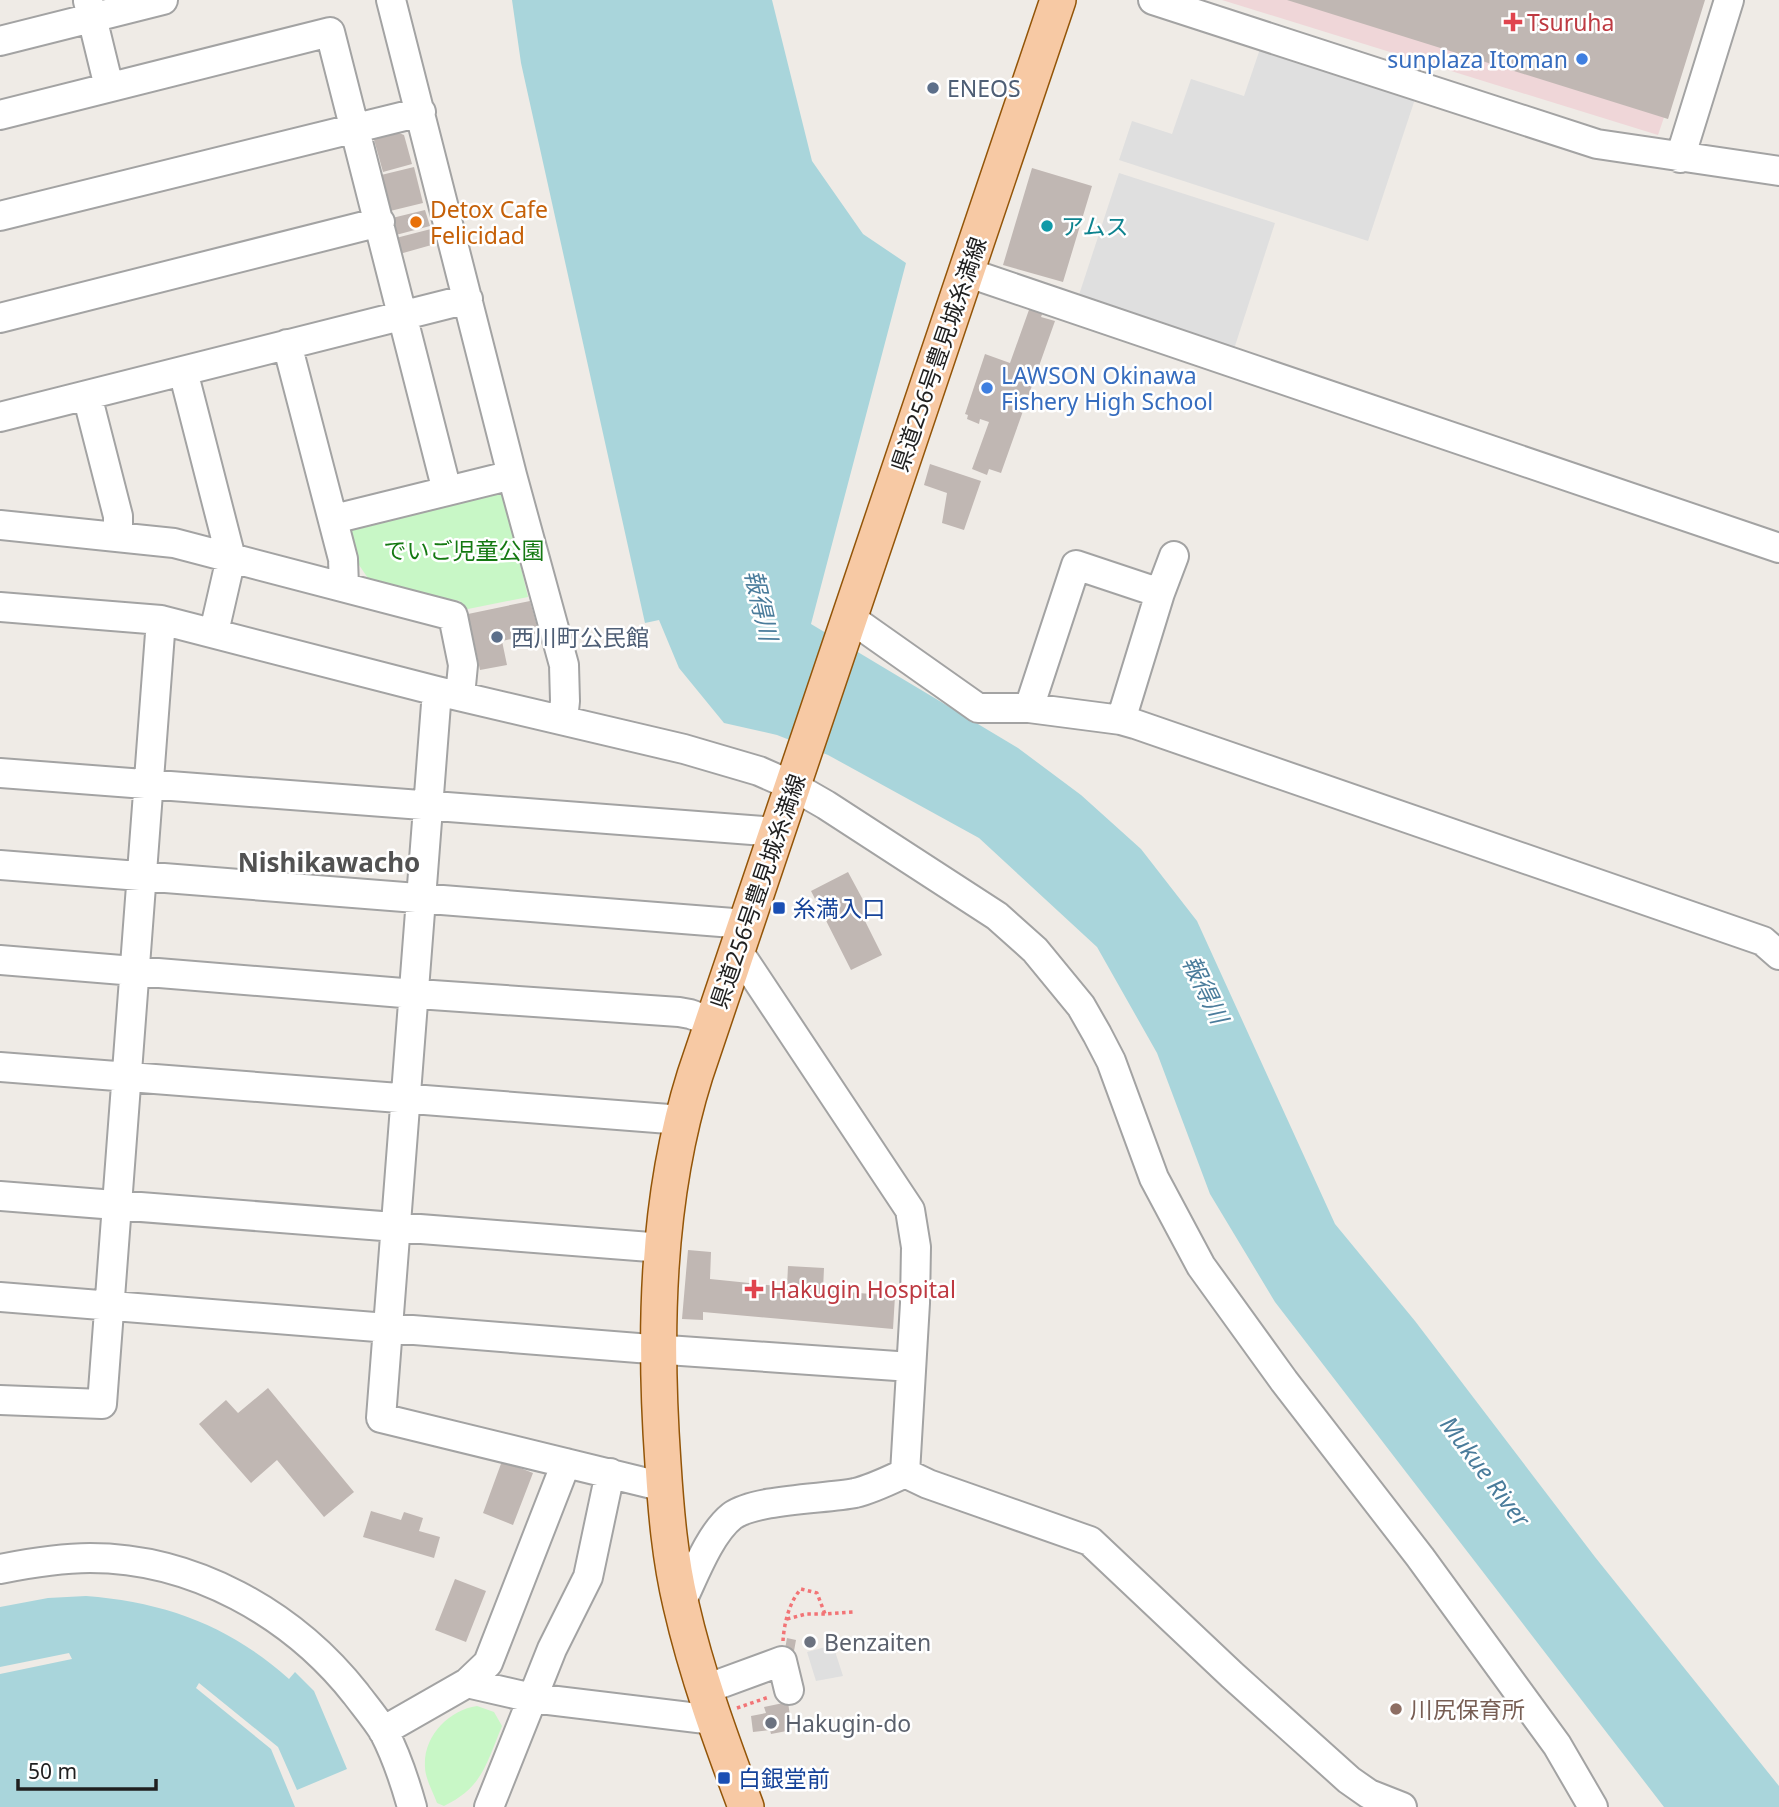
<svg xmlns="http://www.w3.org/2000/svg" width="1779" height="1807" font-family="'Noto Sans','Noto Sans JP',sans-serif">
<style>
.commercial{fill:#efd6d8}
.park{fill:#c8f7c6}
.parking{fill:#dfdfdf}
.water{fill:#a9d5db}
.building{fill:#c0b7b3}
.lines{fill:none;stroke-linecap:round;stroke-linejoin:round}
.minor-casing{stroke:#a3a3a3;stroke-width:32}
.major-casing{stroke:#935508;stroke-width:38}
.path{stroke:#f27476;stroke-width:3.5;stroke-dasharray:3.5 3.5;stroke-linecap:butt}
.minor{stroke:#fff;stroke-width:28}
.major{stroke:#f7c9a4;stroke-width:35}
.health-dot{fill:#e0444e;stroke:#fff;stroke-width:2.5}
.shop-dot{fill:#3f7fe0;stroke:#fff;stroke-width:2.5}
.service-dot{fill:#5c6f8a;stroke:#fff;stroke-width:2.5}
.food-dot{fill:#e8710a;stroke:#fff;stroke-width:2.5}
.culture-dot{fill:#0f9aa8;stroke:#fff;stroke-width:2.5}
.transit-dot{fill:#1a4fb4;stroke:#fff;stroke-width:2.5}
.worship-dot{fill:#6b7280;stroke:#fff;stroke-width:2.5}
.education-dot{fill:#8d6e63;stroke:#fff;stroke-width:2.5}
.labels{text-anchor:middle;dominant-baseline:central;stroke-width:5;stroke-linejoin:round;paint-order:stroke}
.health-label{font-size:23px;fill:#be3a42;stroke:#fff;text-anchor:start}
.shop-label{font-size:23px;fill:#366cbe;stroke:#fff;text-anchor:end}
.service-label{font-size:23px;fill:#4e5e75;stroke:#fff;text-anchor:start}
.food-label{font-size:23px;fill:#c56008;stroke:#fff;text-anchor:start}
.culture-label{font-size:23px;fill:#0d838f;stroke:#fff;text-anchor:start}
.street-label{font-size:23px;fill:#1f1f1f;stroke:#fff}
.park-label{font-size:23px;fill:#157912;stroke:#fff}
.transit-label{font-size:23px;fill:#164399;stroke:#fff;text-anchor:start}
.worship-label{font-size:23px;fill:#5b616d;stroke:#fff;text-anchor:start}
.education-label{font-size:23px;fill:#785e54;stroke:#fff;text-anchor:start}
.water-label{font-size:24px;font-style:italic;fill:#4a7c9b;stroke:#fff}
.quarter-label{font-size:26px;font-weight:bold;fill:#525252;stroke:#fff}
</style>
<rect width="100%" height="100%" fill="#efebe6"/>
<path class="commercial" d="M1222,0h482l-46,135z"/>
<path class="park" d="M502,487l26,110 -65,13 -3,-9 -88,-17 -13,-19 -11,-42z
M477,1706l17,6 8,14c-16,38 -19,61 -58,80l-7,-3c-4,-11 -12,-25 -12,-36 -2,-31 24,-57 52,-61z"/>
<path class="parking" d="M1260,49l155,50 -47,142 -249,-81 13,-39 40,13 19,-55 53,17z
M1119,173l156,50 -41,126 -156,-51z
M833,1645l10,31 -27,5 -9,-29z"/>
<path class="water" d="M512,0h260l40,161 51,73 43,29 -95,361 207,124 63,47 60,54 56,72 138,303 80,97 180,236 184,229v21h-115l-389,-505 -65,-108 -53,-141 -60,-106 -118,-109 -151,-83 -51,-20 -53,-12 -45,-55 -20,-48 -14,3 -124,-560z
M86,1596c79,6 144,30 203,83l6,-7 19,19 33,78 -50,21 -19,-43 -79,-64 -3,5 75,61 24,58h-295v-133l72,-15 -3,-6 -69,14v-60l48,-9z"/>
<path class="building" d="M1287,0h418l-37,119z
M394,131l10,4 8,29 -29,8 -10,-36z
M414,167l9,36 -37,9 -9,-36z
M1032,168l60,18 -29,96 -60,-17z
M425,210l5,16 -38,10 -4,-17z
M431,229l4,15 -39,11 -4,-16z
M1030,307l13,5 -2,5 14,4 -54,152 -12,-4 -2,6 -15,-6 17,-47 -9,-3 -1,5 -12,-5 1,-4 -3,-1 20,-60 25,9z
M930,464l51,17 -17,49 -22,-7 5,-30 -23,-8z
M530,601l9,32 -37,8 5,24 -27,5 -12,-56z
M848,872l21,39 -7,4 20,40 -31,15 -40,-79z
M688,1250l23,2 -1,27 77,8 1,-21 36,2 -1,22 72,6 -2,33 -190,-17v8l-21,-1z
M268,1388l86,104 -30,25 -47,-57 -26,23 -52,-59 27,-24 12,13z
M502,1461l31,12 -20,52 -30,-12z
M371,1511l30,9 3,-8 19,6 -4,13 21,6 -6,21 -71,-21z
M455,1579l31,12 -20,51 -31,-12z
M787,1638l9,2 -2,11 -9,-2z
M788,1702l4,28 -21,4 -1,-4 -17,2 -2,-16 15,-3 -2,-6z"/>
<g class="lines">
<g class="minor-casing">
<path id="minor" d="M391,0l121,475 52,190 1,36 -2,19
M1153,0l444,144 182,27
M88,1l21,86
M0,41l163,-41
M0,115l330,-83 117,459
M1680,158l49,-158
M0,216l421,-104
M966,272l813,276
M0,318l380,-96
M287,344l56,215 1,27
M183,371l48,187 -17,74
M87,395l31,121v21
M0,417l468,-118
M334,519l178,-44
M0,525l174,18 279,73 10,49 -3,31
M1160,593l14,-37
M0,607l161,13 276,71 247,58 75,22 34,15 33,19 171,111 38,34 46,56 16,28 14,27 43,117 47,88 83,115 136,176 137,188 36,62
M849,617l129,91h51l92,12 14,4 628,217 16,14
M437,691l-56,727 283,69
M1029,708l47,-143 84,28 -39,127
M0,773l777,59
M0,865l746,59
M738,951l172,259 6,37 -1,56 -10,170
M0,960l403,33 276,19 11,2 23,8
M0,1067l682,53
M0,1196l663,52
M0,1297l638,51 273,19
M0,1400l102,4 59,-784
M905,1473l23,11 162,57 142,134 117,105 20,14 33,13
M0,1569c30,-6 59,-11 90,-11 103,0 202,55 266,136 9,12 20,25 28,38 12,23 21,50 28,75
M680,1605c13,-26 29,-71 52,-89 23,-17 93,-17 123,-23 17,-4 33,-12 50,-20
M467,1683l65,15 182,22
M703,1690l79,-29 7,29
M383,1731l84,-48 21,-20 78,-200
M489,1807l63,-158 36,-72 22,-104"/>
</g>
<g class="major-casing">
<path id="major" d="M746,1807c-25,-67 -49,-132 -65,-202 -11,-46 -15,-94 -18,-141 -9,-129 -7,-265 32,-389l363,-1075"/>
</g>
<path class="path" d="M787,1619l19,-5h19
M783,1641c1,-17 6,-39 18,-52l16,4 8,21 28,-2
M737,1708l32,-11"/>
<use href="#minor" class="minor"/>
<use href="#major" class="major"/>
</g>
<g class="health-dot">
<path d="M1509.5 11.5h7v7h7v7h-7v7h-7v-7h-7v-7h7z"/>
<path d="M750.5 1278.5h7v7h7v7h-7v7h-7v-7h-7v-7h7z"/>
</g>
<g class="shop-dot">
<circle cx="1582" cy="59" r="7"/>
<circle cx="987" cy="388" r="7"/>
</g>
<g class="service-dot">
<circle cx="933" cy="88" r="7"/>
<circle cx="497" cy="637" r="7"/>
</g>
<circle class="food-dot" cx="416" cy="222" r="7"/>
<circle class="culture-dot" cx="1047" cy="226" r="7"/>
<g class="transit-dot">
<rect x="772" y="901" width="14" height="14" rx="3.5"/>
<rect x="717" y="1771" width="14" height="14" rx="3.5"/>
</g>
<g class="worship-dot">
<circle cx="810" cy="1642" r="7"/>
<circle cx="771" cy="1723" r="7"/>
</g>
<circle class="education-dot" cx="1396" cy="1709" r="7"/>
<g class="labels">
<g class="health-label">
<text x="1527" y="22">Tsuruha</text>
<text x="770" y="1289">Hakugin Hospital</text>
</g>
<g class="shop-label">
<text x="1568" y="59">sunplaza Itoman</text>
<text x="1001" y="375" text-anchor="start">LAWSON Okinawa<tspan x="1001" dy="26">Fishery High School</tspan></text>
</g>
<g class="service-label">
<text x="947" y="88">ENEOS</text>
<text x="511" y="637">西川町公民館</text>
</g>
<g class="food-label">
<text x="430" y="209">Detox Cafe<tspan x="430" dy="26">Felicidad</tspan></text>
</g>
<g class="culture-label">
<text x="1061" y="226">アムス</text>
</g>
<g class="street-label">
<text transform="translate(938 354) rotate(-71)">県道256号豊見城糸満線</text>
<text transform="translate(757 891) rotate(-71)">県道256号豊見城糸満線</text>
</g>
<g class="park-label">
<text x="464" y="550">でいご児童公園</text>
</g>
<g class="transit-label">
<text x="793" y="908">糸満入口</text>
<text x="738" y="1778">白銀堂前</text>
</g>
<g class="worship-label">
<text x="824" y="1642">Benzaiten</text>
<text x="785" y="1723">Hakugin-do</text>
</g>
<g class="education-label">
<text x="1410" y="1709">川尻保育所</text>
</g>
<g class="water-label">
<text transform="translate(762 605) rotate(77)">報得川</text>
<text transform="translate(1206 989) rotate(64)">報得川</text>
<text transform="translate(1486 1471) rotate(53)">Mukue River</text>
</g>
<g class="quarter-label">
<text x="329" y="862">Nishikawacho</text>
</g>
</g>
<path d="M18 1779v10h138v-10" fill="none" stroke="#1f1f1f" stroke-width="3.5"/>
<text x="28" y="1779" font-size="21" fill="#1f1f1f" stroke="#ffffff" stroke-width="5" paint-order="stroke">50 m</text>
</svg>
